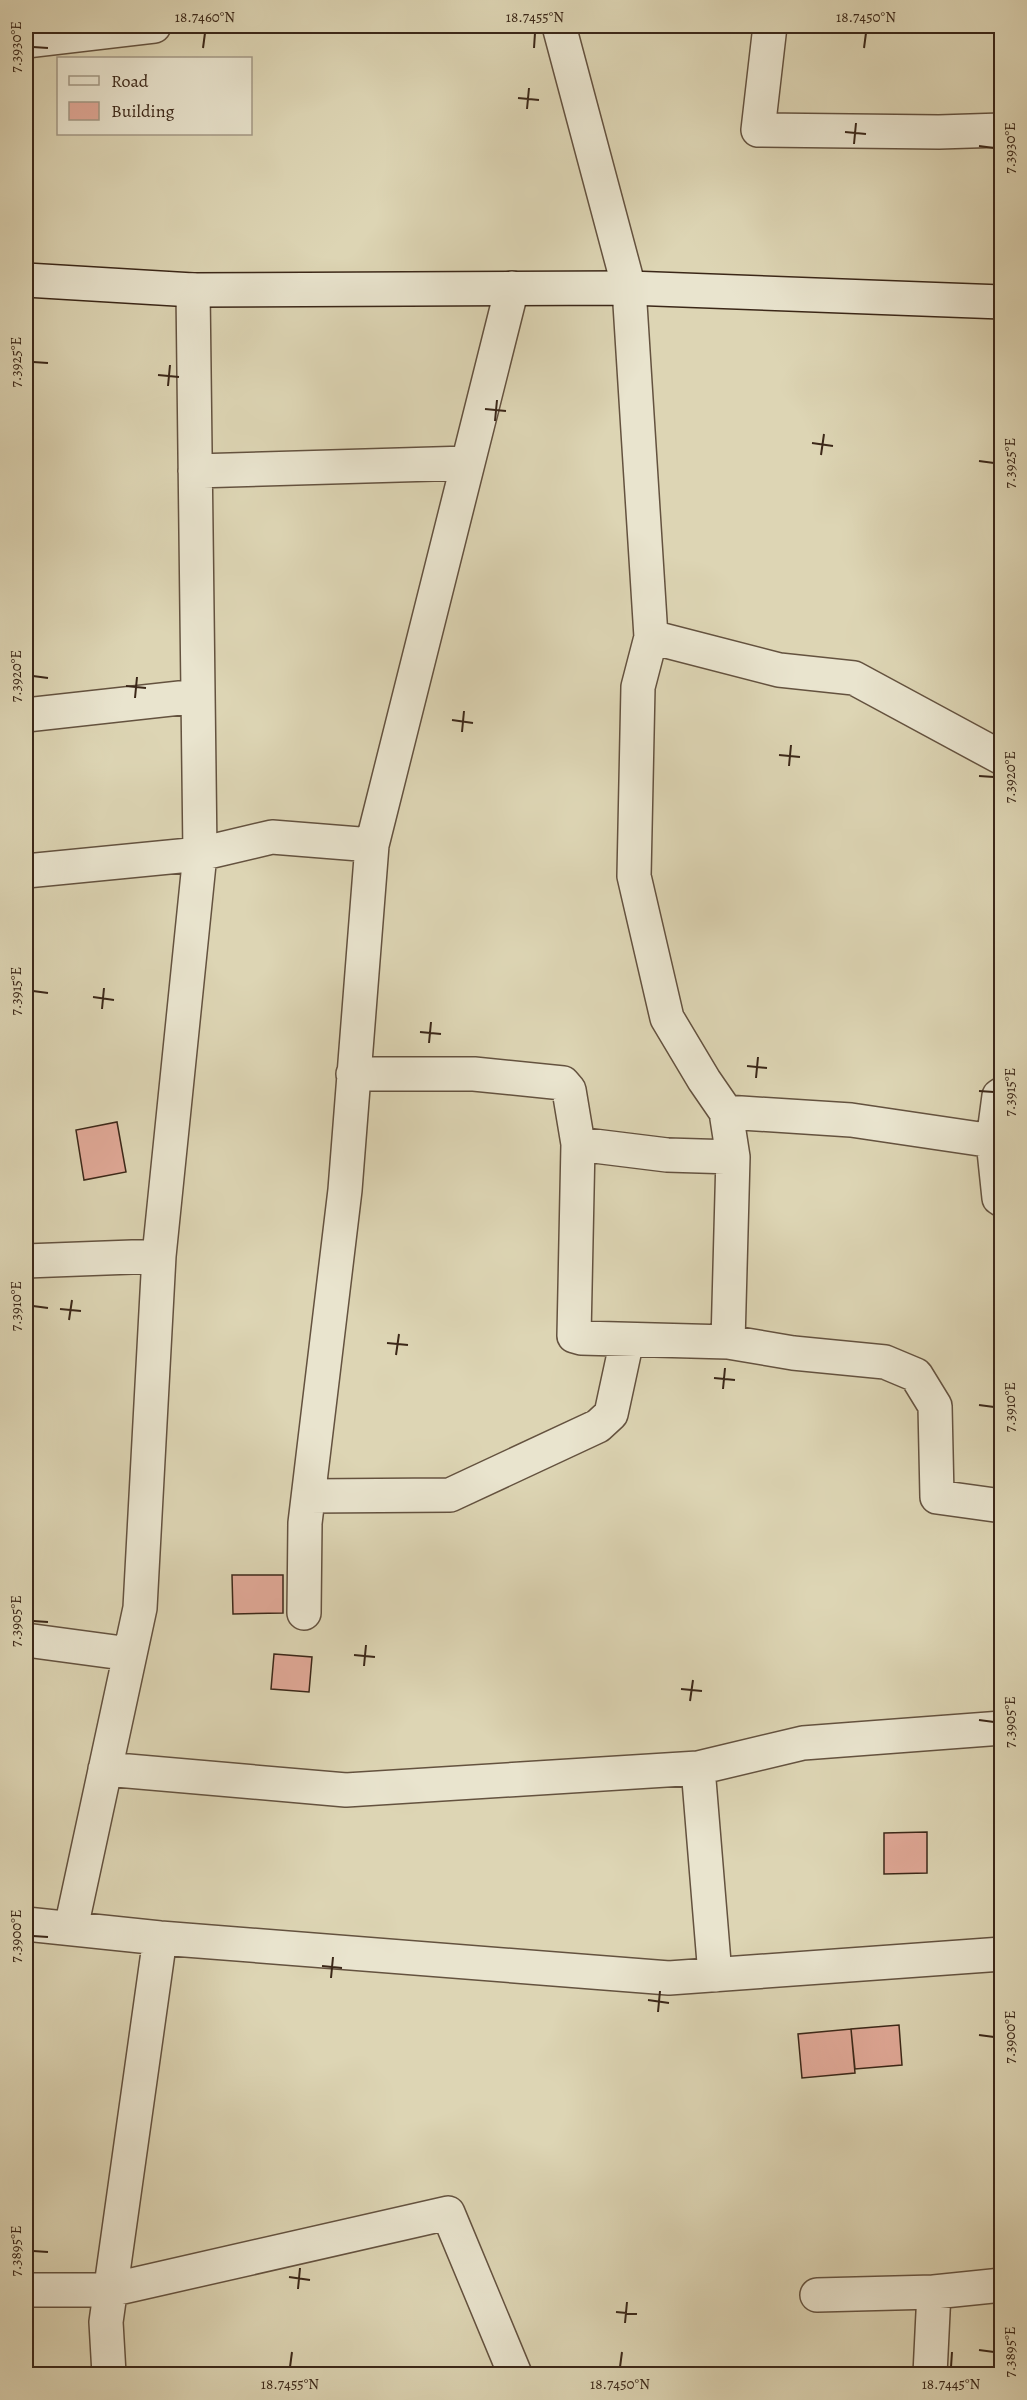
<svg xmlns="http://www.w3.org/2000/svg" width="1027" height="2400" font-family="Alegreya,serif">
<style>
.building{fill:#e1a998;stroke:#3b2718;stroke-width:1.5}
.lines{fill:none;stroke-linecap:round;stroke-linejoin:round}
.street-casing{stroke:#64523f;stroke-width:36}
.secondary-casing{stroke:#3b2718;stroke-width:36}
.street{stroke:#e9e4ce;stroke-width:33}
.secondary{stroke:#e9e4ce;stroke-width:33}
.ticks{fill:none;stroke:#3b2718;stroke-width:2}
.neatline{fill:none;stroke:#3b2718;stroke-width:2}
.ticks-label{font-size:15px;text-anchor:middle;fill:#3b2718}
</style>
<rect width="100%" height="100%" fill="#ddd5b4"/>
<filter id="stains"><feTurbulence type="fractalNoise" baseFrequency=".00333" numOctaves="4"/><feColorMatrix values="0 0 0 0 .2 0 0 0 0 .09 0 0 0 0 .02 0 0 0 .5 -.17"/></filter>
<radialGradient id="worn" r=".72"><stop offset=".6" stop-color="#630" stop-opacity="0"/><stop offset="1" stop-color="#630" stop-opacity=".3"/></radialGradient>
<path class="building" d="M117,1122l9,50 -42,8 -8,-50z
M232,1575h51v38l-50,1z
M274,1654l38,3 -3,35 -38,-3z
M927,1832v41l-43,1v-41z
M899,2025l3,40 -47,4 -4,-40z
M851,2029l4,44 -53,5 -4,-44z"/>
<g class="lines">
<g class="street-casing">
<path id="street" d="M559,26l70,262 22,349 -13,50 -4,189 33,142 37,62 22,32 7,45 -5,185
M770,26l-12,104 181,2 63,-2
M26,41l128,-15
M195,471l273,-8
M651,637l128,33 75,8 148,80
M26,715l172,-19
M26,871l174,-17 72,-17 100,8
M353,1074h121l89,9 6,7 9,54 89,11 66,2
M726,1112l125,8 142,21 6,57 3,2
M993,1141l6,-45 3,-2
M578,1144l-4,192 7,2 147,4 65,11 92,9 31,13 19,31 2,91 65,9
M159,1256l41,-402 -7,-564
M26,1261l133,-5 -19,352 -69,320
M309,1496l141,-1 148,-69 13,-12 16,-74
M304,1613l1,-90 40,-333 27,-345 140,-557
M26,1640l104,14
M698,1768l17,207
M105,1769l241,21 352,-22 105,-25 199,-15
M26,1924l134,14 509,40 333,-24
M26,2290h84l338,-77 67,161
M817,2295l117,-3
M109,2374l-3,-52 54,-384
M930,2374l4,-82 68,-7"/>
</g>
<g class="secondary-casing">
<path id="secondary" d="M26,280l167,10 436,-2 373,14"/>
</g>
<use href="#street" class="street"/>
<use href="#secondary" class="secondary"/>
</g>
<path class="ticks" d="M33,47l15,1M203,48l2,-15M534,48l1,-15M864,48l2,-15M518,98l21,2M527,109l2,-21M845,132l21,2M854,144l2,-21M979,146l15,2M33,362l15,1M158,375l21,2M168,386l2,-21M485,409l21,2M495,421l2,-21M812,443l21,3M821,455l3,-21M979,461l15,2M33,676l15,2M126,686l20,2M135,698l2,-21M452,720l21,3M462,732l2,-21M779,755l21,2M789,766l2,-21M979,776l15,1M33,991l15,2M93,997l21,3M102,1009l2,-21M420,1032l21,2M429,1043l2,-21M747,1066l20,2M756,1078l2,-21M979,1091l15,1M33,1306l15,2M60,1309l21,2M69,1320l3,-20M387,1343l21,2M396,1355l3,-21M714,1378l21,2M723,1389l2,-21M979,1405l15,2M33,1621l15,1M354,1655l21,2M364,1666l2,-21M681,1689l21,2M690,1701l3,-21M979,1720l15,2M33,1936l15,1M322,1966l20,2M331,1978l2,-21M648,2000l21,3M658,2012l2,-21M979,2035l15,2M33,2251l15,1M289,2277l21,3M298,2289l2,-21M616,2312l21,2M625,2323l2,-21M979,2350l15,2M290,2367l2,-15M620,2367l2,-15M951,2367l1,-15"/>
<rect width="1027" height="2400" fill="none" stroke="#ddd5b4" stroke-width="66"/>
<rect x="57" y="57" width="195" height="78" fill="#e9e4ce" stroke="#a39885" stroke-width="1.5"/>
<rect x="69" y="76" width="30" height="9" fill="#e9e4ce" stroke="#a39885" stroke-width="1.5"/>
<text x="111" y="87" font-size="18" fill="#3b2718">Road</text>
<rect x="69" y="102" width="30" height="18" fill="#e1a998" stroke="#a39885" stroke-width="1.5"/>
<text x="111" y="117" font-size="18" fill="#3b2718">Building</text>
<rect x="33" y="33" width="961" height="2334" class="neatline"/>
<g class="ticks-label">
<text x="205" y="22">18.7460°N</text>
<text x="535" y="22">18.7455°N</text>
<text x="866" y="22">18.7450°N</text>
<text transform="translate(16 47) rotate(-90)" y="5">7.3930°E</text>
<text transform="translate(1010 148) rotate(-90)" y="5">7.3930°E</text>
<text transform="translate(16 362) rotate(-90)" y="5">7.3925°E</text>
<text transform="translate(1010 463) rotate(-90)" y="5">7.3925°E</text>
<text transform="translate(16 676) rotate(-90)" y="5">7.3920°E</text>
<text transform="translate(1010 777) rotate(-90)" y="5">7.3920°E</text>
<text transform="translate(16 991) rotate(-90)" y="5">7.3915°E</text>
<text transform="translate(1010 1092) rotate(-90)" y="5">7.3915°E</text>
<text transform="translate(16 1306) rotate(-90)" y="5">7.3910°E</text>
<text transform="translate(1010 1407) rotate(-90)" y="5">7.3910°E</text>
<text transform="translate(16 1621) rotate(-90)" y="5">7.3905°E</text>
<text transform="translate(1010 1722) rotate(-90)" y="5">7.3905°E</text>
<text transform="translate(16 1936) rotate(-90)" y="5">7.3900°E</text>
<text transform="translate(1010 2037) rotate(-90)" y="5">7.3900°E</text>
<text transform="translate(16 2251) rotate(-90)" y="5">7.3895°E</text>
<text transform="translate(1010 2352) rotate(-90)" y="5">7.3895°E</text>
<text x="290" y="2389">18.7455°N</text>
<text x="620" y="2389">18.7450°N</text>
<text x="951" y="2389">18.7445°N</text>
</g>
<rect width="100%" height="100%" filter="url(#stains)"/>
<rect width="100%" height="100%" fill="url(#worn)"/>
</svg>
